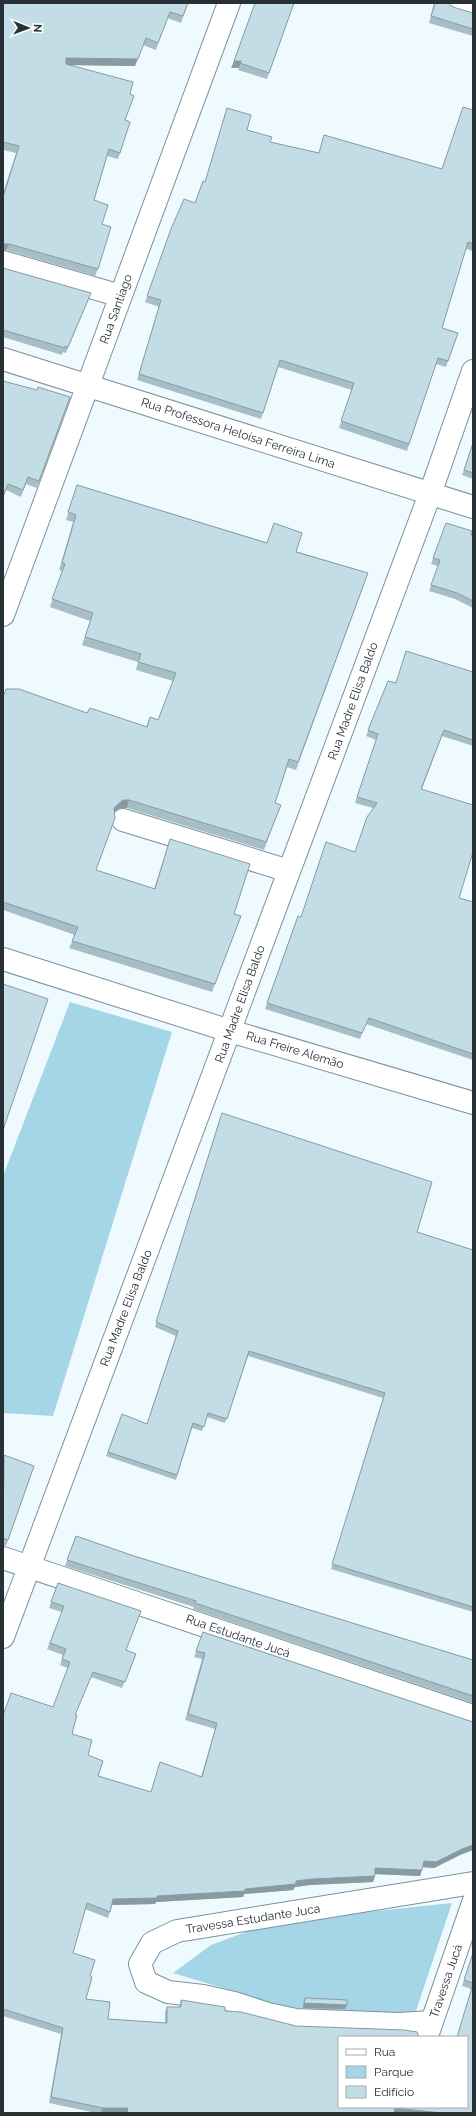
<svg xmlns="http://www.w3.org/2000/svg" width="476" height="2116" font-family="Raleway,sans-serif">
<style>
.green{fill:#a4d6e8}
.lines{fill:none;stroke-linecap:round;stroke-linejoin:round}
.minor-casing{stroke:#7b939c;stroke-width:24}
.minor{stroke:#fff;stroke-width:22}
.wall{fill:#a8bec6}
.shaded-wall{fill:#889ba1}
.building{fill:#c3dde6;stroke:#889ba1}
.labels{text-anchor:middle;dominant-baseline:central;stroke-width:3;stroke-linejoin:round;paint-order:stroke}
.street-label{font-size:12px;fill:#273135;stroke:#fff}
</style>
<rect width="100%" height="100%" fill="#effafe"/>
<path class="green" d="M70,1002l102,30 -119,384 -50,-3v-237z
M452,1903l-38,114 -128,-10 -113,-34 38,-28 61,-23z"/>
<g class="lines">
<g class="minor-casing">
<path id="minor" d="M457,3l16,5
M3,262l118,34
M3,359l470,148
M3,615l226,-612
M123,820l166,51
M3,959l227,72 243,72
M3,1558l470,158
M3,1637l427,-1143 43,-123
M431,2022l-32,2 -103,-4 -28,-6 -34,-11 -31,-7 -35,-4 -22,-10 -6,-18 12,-21 25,-12 296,-48
M427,2036l46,-133"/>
</g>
<use href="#minor" class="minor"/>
</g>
<path class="wall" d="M3,3h185l-7,20 -14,-5 -11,32 -13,-5 -8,21 -66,-1 56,55 -5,33 -2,6 -11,-3 -13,44 8,24 -4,45 -3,7 -89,-26 -3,-57 13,-40 -13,-3z
M294,3l-27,76 -29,-9 1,-2h-8z
M434,3h15l1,2 6,3 17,5v23l-44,-13z
M227,108l20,22 23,12 49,11 5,-18 118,34 31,-59v141l-7,-2 -24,79 16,5 -12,34 -10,-3 -29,87 -68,-23 13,-38 -74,-23 -17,52 -124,-39 22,-73 -14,-5 26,-73 24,-26 10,-21z
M3,268l88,25 -25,60 -3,-1 -1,3 -59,-18z
M37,390l33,7 -33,91 -11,-4 -5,13 -15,-7z
M473,443v36l-11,-4z
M77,485l291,88 -72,197 -9,-3 -12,36 6,2 -17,45 -137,-42h-7l-6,5 -18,57 58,19 16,-50 64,75 7,2 -29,76 -143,-44 6,-13 -72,-25v-213l84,16 59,14 4,-10 8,3 15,-39 -37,-11 2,-8 -56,-17 8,-24 -40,-14 12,-36 -3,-1 14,-48 -7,-2z
M446,523l27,12v73l-18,-9 -26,-8 9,-25 -7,-2z
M473,672v74l-31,-10 -20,53 37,109 14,4v158l-107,-36 -6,15 -95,-30 33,-93 3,1 54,-65 18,-44 -18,-5 21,-63 -10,-4 22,-55 8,2z
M220,1118l197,114 56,18v362l-142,-43 52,-171 -135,-42 -23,67 -18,-6 -5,14 -10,-3 -16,52 -70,-24 16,-42 25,10 29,-88 -21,-9z
M3,1456l31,10 -28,80 -3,-1z
M76,1536l58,20 339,104v43l-280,-94 1,-2 -129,-41z
M58,1583l68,67 10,4 -14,34 -31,-11 -16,38 -3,19 16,21 10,21 53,16 9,-30 41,15 14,-48 -30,-9 17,-61 -8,-2 9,-25 270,90v128l-13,5 -26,13 -11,-1 -3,9 -45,-2 -2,8 -63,3 -15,2 -2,3 -49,4 -1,3 -87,5 -1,2 -43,1 -4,13 -23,-9 -12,44 17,23 -4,23 22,20 57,4v-11l2,-5h12l2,-7 115,26 123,11 48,70 4,-118 -9,-3 11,-33v160h-377l-47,-10 12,-69 -58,-18v-303h1l49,-6 15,-39 -8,-3 3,-10 -16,-6 15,-37 -13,-4z
M305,1998l40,11 -42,-1v-5z"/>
<path class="shaded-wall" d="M146,38l-11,28 -71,-1 2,-7z
M234,61h7l-2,7h-8z
M3,244h6l-3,6h-3z
M123,800h6l-2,8h-7l-9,8 3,-8z
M473,1845v5l-13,5 -26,13 -13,-1 3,-6 38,-12z
M375,1868l47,2 -2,6 -47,-2z
M375,1876l-2,6 -63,3 -15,2 -2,3 -49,4 -1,3 -87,5 -1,2 -44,1 2,-6 132,-10 67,-10z
M304,2003l43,2 -2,4 -42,-1z
M103,2108h25l-1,5h-26z
M395,2108l47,5h-49z"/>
<path class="building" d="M3,3h185l-5,13 -13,-4 -12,31 -12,-5 -8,21 -72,-1v6l67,18 -3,12 4,2 -9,24 5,2 -10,31 -11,-4 -15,51 14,5 -6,19 9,3 -13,42 -89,-25h-6v-51l1,1 15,-48 -16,-4z
M255,3h39l-25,70 -29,-10 1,-2h-7z
M435,3h14l1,2 6,3 17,5v16l-42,-13z
M463,107l10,3v134l-5,-2 -26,86 16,5 -10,28 -10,-3 -29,86 -68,-23 13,-38 -74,-23 -17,53 -124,-39 22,-74 -14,-4 24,-67 13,-30 11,4 8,-22 2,1 22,-74 24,7 -4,15 25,7 -2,5 49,11 5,-18 118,34z
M3,268l88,25 -23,54 -3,-1v2l-62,-18z
M3,381l34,9 1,-3 32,10 -31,84 -11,-4 -5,13 -15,-6 -5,13z
M473,443v30l-9,-3z
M77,485l190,58 7,-20 28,10 -6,19 72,21 -70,189 -9,-3 -14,44 6,2 -15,37 -137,-42h-6l-9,8 1,10 -19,52 59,19 15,-50 80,25 -16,50 7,2 -26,68 -143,-43 6,-14 -75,-25v-205l3,-8h13l68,24 3,-5 57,19 3,-10 8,3 18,-47 -38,-11 3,-8 -56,-17 8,-24 -41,-14 13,-35 -3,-1 14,-48 -8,-3z
M446,523l26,8 -1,4h2v66l-16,-8 -26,-8 9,-25 -7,-2z
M406,651l67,21v68l-29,-10 -23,59 52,16v47l-14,46 14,4v152l-104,-36 -7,15 -95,-30 31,-87 3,1 25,-75 29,10 12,-35 10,-14 -20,-6 21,-63 -10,-4 20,-49 8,2z
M3,984l45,15 -45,131z
M222,1113l210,69 -15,50 56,18v357l-141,-43 53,-171 -136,-42 -22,68 -19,-6 -4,14 -11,-4 -16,52 -69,-23 14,-38 25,10 31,-93 -22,-9z
M4,1455l30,11 -26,74 -5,-2z
M76,1536l58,20 339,104v36l-278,-93 1,-2 -129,-41z
M58,1583l83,28 -15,39 10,4 -11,28 -32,-10 -18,43h2l-5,19 20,6 -4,15 15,6 -5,15 53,16 9,-30 42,15 15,-54 -29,-9 17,-61 -9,-2 7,-19 270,90v123l-11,4 -26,13 -12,-1 -2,9 -47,-2v8l-63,3 -16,2v3l-51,5v2l-88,5v2l-44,1 -3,13 -23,-9 -14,50 22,7 -5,16 2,1 -6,22 24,3 -2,17 59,4v-16h14v-7l44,7v4l16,1 55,14 108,4 13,2 2,5h-80v70h128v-70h-10l16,-53v129h-31l-47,-5 -1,5h-267l1,-5h-25l-52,-11 12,-69 -60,-19v-296h1l7,-20 42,14 17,-45 -8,-3 4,-10 -16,-6 14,-37 -13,-4z
M473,1953v30l-9,-3z
M305,1998l42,2v5l-43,-2z
M440,2036l8,1h-10z"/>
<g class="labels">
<g class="street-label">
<text transform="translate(116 309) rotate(-70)">Rua Santiago</text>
<text transform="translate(238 433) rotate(18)">Rua Professora Heloísa Ferreira Lima</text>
<text transform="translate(353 701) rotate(-70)">Rua Madre Elisa Baldo</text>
<text transform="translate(240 1004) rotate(-70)">Rua Madre Elisa Baldo</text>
<text transform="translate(295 1050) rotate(17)">Rua Freire Alemão</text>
<text transform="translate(126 1308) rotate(-69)">Rua Madre Elisa Baldo</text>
<text transform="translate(238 1636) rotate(19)">Rua Estudante Jucá</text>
<text transform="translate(253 1919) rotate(-9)">Travessa Estudante Juca</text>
<text transform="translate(446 1981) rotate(-71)">Travessa Jucá</text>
</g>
</g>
<rect width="476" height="2116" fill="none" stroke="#273135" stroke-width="8"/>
<rect x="338" y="2036" width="130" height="72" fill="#ffffff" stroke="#a9adae"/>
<rect x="346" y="2049" width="20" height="6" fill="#ffffff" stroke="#a9adae"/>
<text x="374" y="2056" font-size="12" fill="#273135">Rua</text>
<rect x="346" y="2066" width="20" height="12" fill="#a4d6e8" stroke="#a9adae"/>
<text x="374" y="2076" font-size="12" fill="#273135">Parque</text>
<rect x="346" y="2086" width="20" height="12" fill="#c3dde6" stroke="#a9adae"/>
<text x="374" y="2096" font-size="12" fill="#273135">Edifício</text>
<g transform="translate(28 28) rotate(91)" stroke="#ffffff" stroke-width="3" paint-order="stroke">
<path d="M0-3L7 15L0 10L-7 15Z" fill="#273135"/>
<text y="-6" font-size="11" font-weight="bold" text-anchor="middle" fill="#273135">N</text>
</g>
</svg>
